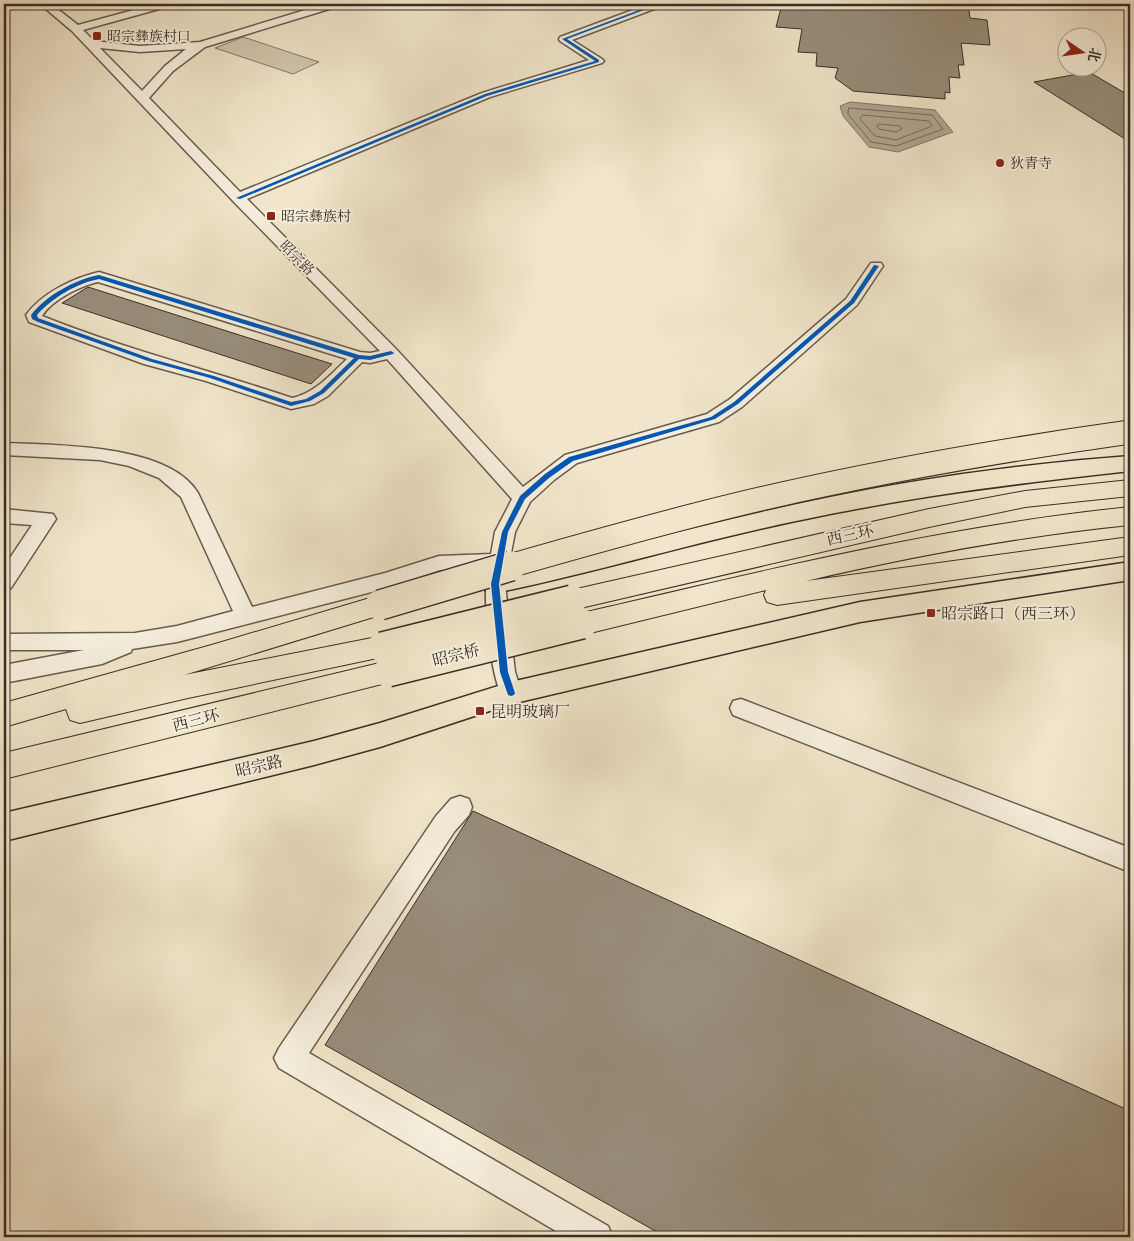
<svg xmlns="http://www.w3.org/2000/svg" width="1134" height="1241" font-family="'IM FELL French Canon','Noto Serif SC',serif">
<style>
.green{fill:#d2c7af;stroke:#857a6a}
.water{fill:#b2a793;stroke:#817767}
.lines{fill:none;stroke-linecap:round;stroke-linejoin:round}
.shore{stroke:#756a5c;stroke-width:1}
.building{fill:#988e7c;stroke:#382e26}
.minor-casing{stroke:#665c4f;stroke-width:3}
.major-casing{stroke:#382e26;stroke-width:3}
.highway-casing{stroke:#382e26;stroke-width:2}
.minor{fill:#f6efdd;fill-rule:evenodd}
.major{fill:#f1e6cb;fill-rule:evenodd}
.highway{fill:#f1e6cb;fill-rule:evenodd}
.highway-bridge-far1-casing{stroke:#382e26;stroke-width:25;stroke-linecap:butt}
.highway-bridge-casing{stroke:#382e26;stroke-width:32;stroke-linecap:butt}
.highway-bridge-far1{stroke:#f1e6cb;stroke-width:23}
.highway-bridge{stroke:#f1e6cb;stroke-width:29}
.cycleway-casing{stroke:#f6efdd;stroke-width:3}
.cycleway{fill:#0057b8;fill-rule:evenodd}
.poi-dot{fill:#8f2418;stroke:#f6efdd;stroke-width:2}
.labels{text-anchor:middle;dominant-baseline:central;stroke-width:4;stroke-linejoin:round;paint-order:stroke}
.far-poi-label{font-size:14px;fill:#382e26;stroke:#f6efdd;text-anchor:start}
.far-street-label{font-size:14px;fill:#382e26;stroke:#f6efdd}
.street-label{font-size:16px;fill:#382e26;stroke:#f6efdd}
.poi-label{font-size:16px;fill:#382e26;stroke:#f6efdd;text-anchor:start}
</style>
<rect width="100%" height="100%" fill="#f1e6cb"/>
<filter id="stains"><feTurbulence type="fractalNoise" baseFrequency=".004" numOctaves="4"/><feColorMatrix values="0 0 0 0 .2 0 0 0 0 .09 0 0 0 0 .02 0 0 0 .5 -.17"/></filter>
<radialGradient id="worn" r=".72"><stop offset=".6" stop-color="#630" stop-opacity="0"/><stop offset="1" stop-color="#630" stop-opacity=".3"/></radialGradient>
<path class="green" d="M243,37l76,25 -26,12 -78,-26z"/>
<path class="water" d="M850,102l85,8 18,22 -55,20 -29,-5 -26,-31 -3,-10z"/>
<g class="lines">
<path class="shore" d="M849,108l83,7 11,14 -47,17 -25,-4 -23,-28z
M863,115l66,6 3,5 -36,14 -21,-4 -15,-17z
M880,124l20,2 2,3 -6,3 -17,-3 -2,-3z"/>
</g>
<path class="building" d="M782,4h186l2,14 17,2 3,25 -29,-2 3,22h-6l2,13 -11,-1 1,16 -5,-1v7l-92,-8 -18,-13 3,-10 -22,-2 1,-13 -19,-1 4,-23 -26,-2z
M1089,72l41,24v46l-96,-60z
M88,287l145,46 99,31 -21,20 -249,-81z
M473,811l657,300v126h-464l-341,-192z"/>
<g class="lines">
<g class="minor-casing">
<path id="minor" d="M4,4h8l-8,4z
M40,4h11l27,21 78,-21h15l-1,2 -87,24 11,11 46,5 60,-4 125,-38h15l-1,2 -134,41 -32,24 -24,27 91,94 242,-99 107,-33 -29,-19 -1,-2 1,-2 89,-33h14l-1,2 -90,34 30,19 2,2 -2,2 -112,34 -243,102 150,151 126,137 42,-32 142,-41 23,-15 116,-100 25,-36h10l2,3 -26,39 -115,102 -23,15 -142,41 -23,17 -24,22 -15,30 -10,52 10,88 7,21 -3,6 -8,3 -8,-3c-13,-26 -21,-102 -15,-130l-48,1 -53,18 -210,54 -45,7 -1,3 -29,12 -98,19v-18l80,-15h-80v-16l131,-1 42,-7 56,-15 -52,-114 -22,-19 -30,-12 -29,-6 -96,-5v-12c51,2 165,1 194,50l54,114 133,-34 54,-17 52,-2 4,-22 17,-33 -125,-140 -17,4 -8,-1 -34,34 -14,8 -23,5 -85,-28 -62,-17 -115,-42 -3,-7c16,-22 47,-37 73,-43l261,80 10,1 10,-2 -147,-150 -161,-170zM100,48l40,4 46,-3 -21,17 -23,25zM98,282l249,77c-17,16 -32,34 -55,39 -83,-28 -168,-49 -250,-82 10,-16 38,-30 56,-34z
M4,509l49,5 3,5 -45,69 -7,3v-24l28,-42 -28,-2z
M741,699l389,149v24l-397,-157 -3,-7 3,-7z
M460,796l9,3 3,8 -3,8 -15,17 -145,221 299,173 5,11h-47l-287,-169 -5,-10 5,-10 157,-232 15,-17z"/>
</g>
<g class="major-casing">
<path id="major" d="M1130,456v15c-111,12 -221,26 -329,49 -103,21 -204,52 -306,73l-9,-2 -4,-7 4,-7 9,-2c101,-21 201,-49 302,-71 109,-24 222,-40 333,-48z
M1130,562v18l-270,42 -349,82 -131,43 -66,18 -310,76v-28l310,-72 66,-18 131,-41 349,-80z"/>
</g>
<g class="highway-casing">
<path id="highway" d="M1130,480v16l-105,11 -96,20 -357,83 -10,-3 -4,-7 4,-7 10,-3 357,-81 96,-18z
M1130,507v18c-109,11 -217,31 -324,56l324,-44v18l-353,50 -10,-3 -3,-7 2,-5 -184,45 -10,-4 -4,-7 4,-7 10,-4c181,-42 362,-87 548,-106z
M380,595l10,3 4,7 -4,7 -206,63 198,-39 10,3 4,8 -4,8 -204,43 -108,25 -10,-3 -4,-11 -62,18v-24l211,-59z
M388,661l10,3 4,8 -4,8 -394,99v-26z"/>
</g>
<use href="#minor" class="minor"/>
<use href="#major" class="major"/>
<use href="#highway" class="highway"/>
<g class="highway-bridge-far1-casing">
<path id="highway-bridge-far1" d="M506,567c87,-25 175,-50 263,-70 119,-27 240,-48 361,-65"/>
</g>
<g class="highway-bridge-casing">
<path id="highway-bridge" d="M380,605l131,-39
M382,647l190,-47
M388,672l194,-48"/>
</g>
<use href="#highway-bridge-far1" class="highway-bridge-far1"/>
<use href="#highway-bridge" class="highway-bridge"/>
<g class="cycleway-casing">
<path id="cycleway" d="M655,4h5l-93,35 32,21v2l-112,34 -247,103 -4,-1 249,-104 110,-33 -33,-22z
M874,265l5,1 -25,37 -116,101 -23,15 -142,42 -24,17 -24,21 -17,33 -9,52 9,88 7,21 -1,2 -3,1 -3,-1 -8,-23 -9,-88 11,-52 18,-36 25,-22 24,-17 142,-40 23,-15 116,-101z
M99,275l260,80 11,1 21,-5 3,2 -1,1 -23,6 -11,-1 -35,34 -14,8 -19,5 -81,-28 -62,-17 -110,-39 -6,-3 -1,-4c16,-20 43,-35 68,-40zM99,279l255,79 -34,33 -14,8 -15,3 -77,-26 -62,-17 -114,-41 -1,-3c15,-17 40,-32 62,-36z"/>
</g>
<use href="#cycleway" class="cycleway"/>
</g>
<g class="poi-dot">
<rect x="92" y="31" width="10" height="10" rx="2.5"/>
<circle cx="1000" cy="163" r="5"/>
<rect x="266" y="211" width="10" height="10" rx="2.5"/>
<rect x="926" y="608" width="10" height="10" rx="2.5"/>
<rect x="475" y="706" width="10" height="10" rx="2.5"/>
</g>
<g class="labels">
<g class="far-poi-label">
<text x="107" y="36">昭宗彝族村口</text>
<text x="1010" y="163">狄青寺</text>
<text x="281" y="216">昭宗彝族村</text>
</g>
<g class="far-street-label">
<text transform="translate(297 258) rotate(45)">昭宗路</text>
</g>
<g class="street-label">
<text transform="translate(850 535) rotate(-12)">西三环</text>
<text transform="translate(456 655) rotate(-14)">昭宗桥</text>
<text transform="translate(196 720) rotate(-14)">西三环</text>
<text transform="translate(259 766) rotate(-13)">昭宗路</text>
</g>
<g class="poi-label">
<text x="941" y="613">昭宗路口（西三环）</text>
<text x="490" y="711">昆明玻璃厂</text>
</g>
</g>
<rect width="1134" height="1241" fill="none" stroke="#f1e6cb" stroke-width="20"/>
<rect x="5" y="5" width="1124" height="1231" fill="none" stroke="#382e26" stroke-width="2.5"/>
<rect x="10" y="10" width="1114" height="1221" fill="none" stroke="#382e26"/>
<g transform="translate(1082 52) rotate(103)"><circle r="24" fill="#f6efdd" stroke="#aaa294"/>
<path d="M0-4L9 19L0 12L-9 19Z" fill="#8f2418"/>
<text y="-8" font-size="14" font-weight="bold" text-anchor="middle" fill="#382e26">北</text>
</g>
<rect width="100%" height="100%" filter="url(#stains)"/>
<rect width="100%" height="100%" fill="url(#worn)"/>
</svg>
